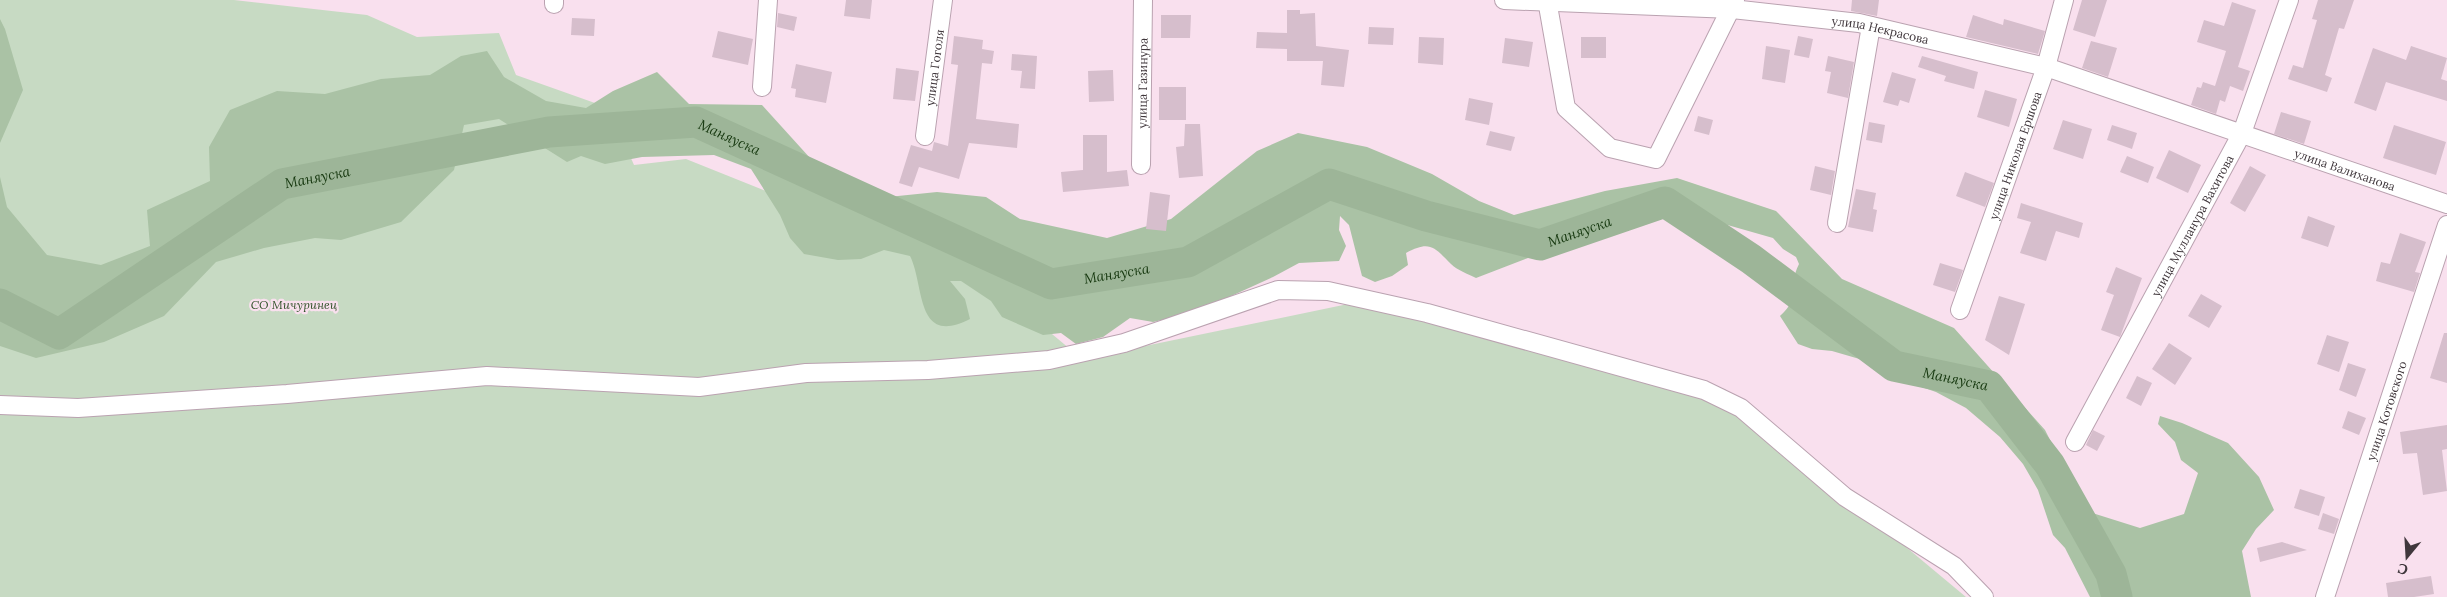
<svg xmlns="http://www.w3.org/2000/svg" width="2447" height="597" font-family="Lora,serif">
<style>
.green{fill:#c7dac3}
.forest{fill:#aac2a5}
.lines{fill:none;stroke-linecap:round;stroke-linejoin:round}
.river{stroke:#9db598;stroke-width:31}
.building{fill:#d6becc}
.minor-casing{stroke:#baa2b0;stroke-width:20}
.minor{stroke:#fff;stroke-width:18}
.labels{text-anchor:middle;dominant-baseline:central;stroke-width:4.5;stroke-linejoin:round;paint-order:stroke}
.street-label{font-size:12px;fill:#40373c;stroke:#f9e0ee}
.park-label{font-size:12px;font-style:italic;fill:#2f5128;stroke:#f9e0ee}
.water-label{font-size:14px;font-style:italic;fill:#14360d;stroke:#f9e0ee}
</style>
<rect width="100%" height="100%" fill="#f9e0ee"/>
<path class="green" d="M0,0h234l133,15 50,22 82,-4 17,42 93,33 25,57 52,-6 300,120 96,80 266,-55 377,85 103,93 138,115h-1966z"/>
<path class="forest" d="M0,19l5,10 18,61 -23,53z
M487,51l17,26 42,24 40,7 27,-17 44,-19 32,32 73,1 87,96 88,-9 49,5 34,22 87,19 64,-19 86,-68 41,-18 69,14 65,27 47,27 35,14 91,-24 72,-13 99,33 66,68 112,49 91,102 41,81 54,17 44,-14 14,-41 -17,-13 -6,-18 -17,-18 2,-8 22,7 46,20 31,34 15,33 -18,19 -14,22 9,46h-161l-25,-49 -12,-13 -15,-45 -15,-26 -23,-27 -34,-29 -30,-16 -35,-12 -38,-20 -31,-9 -20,-2 -14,-5 -18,-28c23,-21 7,-29 19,-52l-3,-7 -13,-8 -10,-11 -63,-18 -14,-7 -34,1 -32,5 -154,59c-8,-4 -19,-8 -25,-14 -17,-17 -21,-24 -45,-11l2,12 -16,11 -17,6 -13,-6 -13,-51 -9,-9 -1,14 7,16 -7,15 -40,2 -26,14 -77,35 -43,10 -23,-4 -27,19 -27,7 -15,-11 -18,2 -41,-18 -11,-16 -30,-20h-11l15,18 5,20c-55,28 -45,-33 -60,-63l-26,-6 -23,9 -23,1 -34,-6 -14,-16 -10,-23 -29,-46 -37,-14 -72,2 -37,7 -24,-8 -14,6 -68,-43 -35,6 -10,45 -53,52 -60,18 -26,-2 -51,10 -48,14 -52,54 -60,26 -68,16 -36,-12v-169l7,30 40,48 54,10 49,-19 -3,-36 63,-29 -1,-34 21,-37 47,-19 48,3 56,-15 49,-4 31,-19z"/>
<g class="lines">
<path class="river" id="s1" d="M0,304l59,30 223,-150 267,-52 147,-10 355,162 137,-22 141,-78 97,32 114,29 125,-43 86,57 143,107 95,20 61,79 61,109 6,23"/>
</g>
<path class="building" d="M846,0h26l-2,19 -26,-3z
M1852,0h27l-2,16 -26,-5z
M2082,0h25l-12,37 -22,-7z
M2318,0h36l-10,29 -5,-1 -14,47 7,3 -5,14 -39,-13 5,-14 10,3 14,-48 -5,-1z
M2232,2l24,8 -18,57 12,4 -7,20 -13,-5 -5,16 -5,-2 -4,14 -25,-9 6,-18 4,1 2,-6 12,4 11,-35 -29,-9 7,-22 20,6z
M1287,10h13v4l15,-1 1,33 33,4 -5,37 -23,-2 2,-24h-36v-12l-31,-1 1,-16 30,1z
M778,13l19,4 -3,14 -17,-4z
M1161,15h30l-1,23h-29z
M1973,15l30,10 1,-6 41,12 -7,23 -72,-17z
M572,18l23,1 -1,17 -23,-1z
M1369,27l25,1 -1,17 -25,-1z
M718,31l35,8 -5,26 -36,-8z
M954,36l29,4 -1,9 12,2 -2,13 -10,-1 -6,56 43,5 -2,24 -48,-5 -10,36 -40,-12 -7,20 -13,-4 12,-38 21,6 2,-9 14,4 10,-81 -7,-1z
M1798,36l15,3 -4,19 -15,-3z
M1419,37l25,1 -1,27 -25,-2z
M1581,37h25v21h-25z
M1505,38l28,4 -4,25 -27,-4z
M2091,41l26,7 -9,29 -26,-9z
M1766,46l24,4 -5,33 -23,-4z
M2411,46l36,12 -6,21 6,2v20l-61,-19 -10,29 -22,-8 19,-55 33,12z
M1012,54l25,2 -2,33 -15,-1 2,-17 -11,-1z
M1828,56l26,6 -6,36 -21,-5 4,-21 -6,-1z
M1922,56l56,16 -4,17 -30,-8 2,-5 -28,-9z
M796,64l36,8 -6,31 -31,-6 1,-8 -5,-1z
M896,68l23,3 -4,30 -22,-2z
M1113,70l1,31 -25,1 -1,-31z
M1892,72l24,7 -7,24 -9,-3 -2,6 -15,-4z
M1159,87h27v33h-27z
M1985,90l32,9 -8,28 -32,-10z
M1469,98l24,5 -4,22 -24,-5z
M2281,112l30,9 -7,23 -30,-10z
M1698,116l15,4 -4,15 -15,-4z
M2063,120l29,9 -9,30 -30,-10z
M1869,122l16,3 -3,18 -16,-3z
M1185,124h15l3,52 -24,2 -3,-31 8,-1z
M2112,125l25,8 -5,16 -25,-9z
M2394,125l52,17 -10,33 -53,-17z
M1490,131l25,6 -4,14 -25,-6z
M1083,135h24v37l20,-2 2,16 -66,6 -2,-20 22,-2z
M2169,150l32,15 -13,28 -32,-15z
M2127,156l27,11 -6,16 -28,-11z
M1815,166l20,5 -4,24 -21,-5z
M2250,166l16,9 -21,37 -15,-9z
M1965,172l29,11 -9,24 -29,-11z
M1856,189l20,4 -3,16 4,1 -4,22 -25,-5z
M1150,192l20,3 -4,36 -20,-2z
M2021,203l62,20 -4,15 -23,-7 -10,30 -26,-8 11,-31 -14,-4z
M2308,216l27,10 -7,21 -27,-9z
M2400,233l26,9 -11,30 5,1 -6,19 -38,-11 5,-19 9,2z
M1940,263l23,7 -8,22 -22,-7z
M2116,267l26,11 -22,59 -19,-7 13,-35 -8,-3z
M2201,294l21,12 -13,22 -21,-12z
M1999,296l26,8 -16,51 -24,-15z
M2444,333h3v50l-17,-5z
M2327,335l22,7 -10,30 -22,-8z
M2169,343l23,15 -17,27 -23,-16z
M2348,363l18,6 -10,28 -17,-7z
M2137,376l15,7 -11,23 -15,-8z
M2348,411l18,7 -7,17 -17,-7z
M2447,425v24l-5,1 5,41 -24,4 -6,-42 -14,1 -3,-22z
M2093,430l12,6 -8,15 -11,-6z
M2300,489l25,8 -6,19 -25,-8z
M2323,513l16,6 -5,15 -16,-5z
M2282,542l25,8 -47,12 -3,-14z
M2431,576l3,18 -20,3h-26l-2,-14z"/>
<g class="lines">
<g class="minor-casing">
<g id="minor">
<path id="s2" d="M1504,0l228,9 127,14 187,44 401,137"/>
<path d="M1547,0l19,108 44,40 46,11 79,-159"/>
<path d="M554,4v-4"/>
<path d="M762,87l6,-87"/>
<path id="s3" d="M925,136l18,-136"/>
<path id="s4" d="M1141,165l2,-165"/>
<path d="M1837,223l34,-197"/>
<path id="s5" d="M1960,310l86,-243 18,-67"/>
<path d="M0,405l78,3 209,-14 200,-18 212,11 107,-14 122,-3 121,-10 75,-17 154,-53 50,1 99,22 277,77 37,18 104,89 109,69 30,31"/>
<path id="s6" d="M2075,442l167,-309 47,-133"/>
<path id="s7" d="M2325,597l122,-372"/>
</g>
</g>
<use href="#minor" class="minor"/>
</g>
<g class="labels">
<g class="street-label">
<text stroke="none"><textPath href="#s2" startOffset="378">улица Некрасова</textPath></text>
<text stroke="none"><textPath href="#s3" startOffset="69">улица Гоголя</textPath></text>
<text stroke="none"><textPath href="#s4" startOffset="82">улица Газинура</textPath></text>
<text stroke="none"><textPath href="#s5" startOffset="164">улица Николая Ершова</textPath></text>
<text stroke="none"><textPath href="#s2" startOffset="864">улица Валиханова</textPath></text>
<text stroke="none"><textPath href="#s6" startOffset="246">улица Мулланура Вахитова</textPath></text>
<text stroke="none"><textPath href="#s7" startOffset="196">улица Котовского</textPath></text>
</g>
<g class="park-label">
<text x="294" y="304">СО Мичуринец</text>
</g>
<g class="water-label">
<text stroke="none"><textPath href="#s1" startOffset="791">Маняуска</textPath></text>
<text stroke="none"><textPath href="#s1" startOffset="371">Маняуска</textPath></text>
<text stroke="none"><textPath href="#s1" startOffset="1706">Маняуска</textPath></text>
<text stroke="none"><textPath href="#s1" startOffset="1211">Маняуска</textPath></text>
<text stroke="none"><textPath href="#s1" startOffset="2141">Маняуска</textPath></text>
</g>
</g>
<g transform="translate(2407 557) rotate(198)" stroke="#f9e0ee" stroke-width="4" paint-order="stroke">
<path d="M0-4L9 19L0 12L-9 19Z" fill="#40373c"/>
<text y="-8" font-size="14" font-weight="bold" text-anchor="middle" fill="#40373c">С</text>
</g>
</svg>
